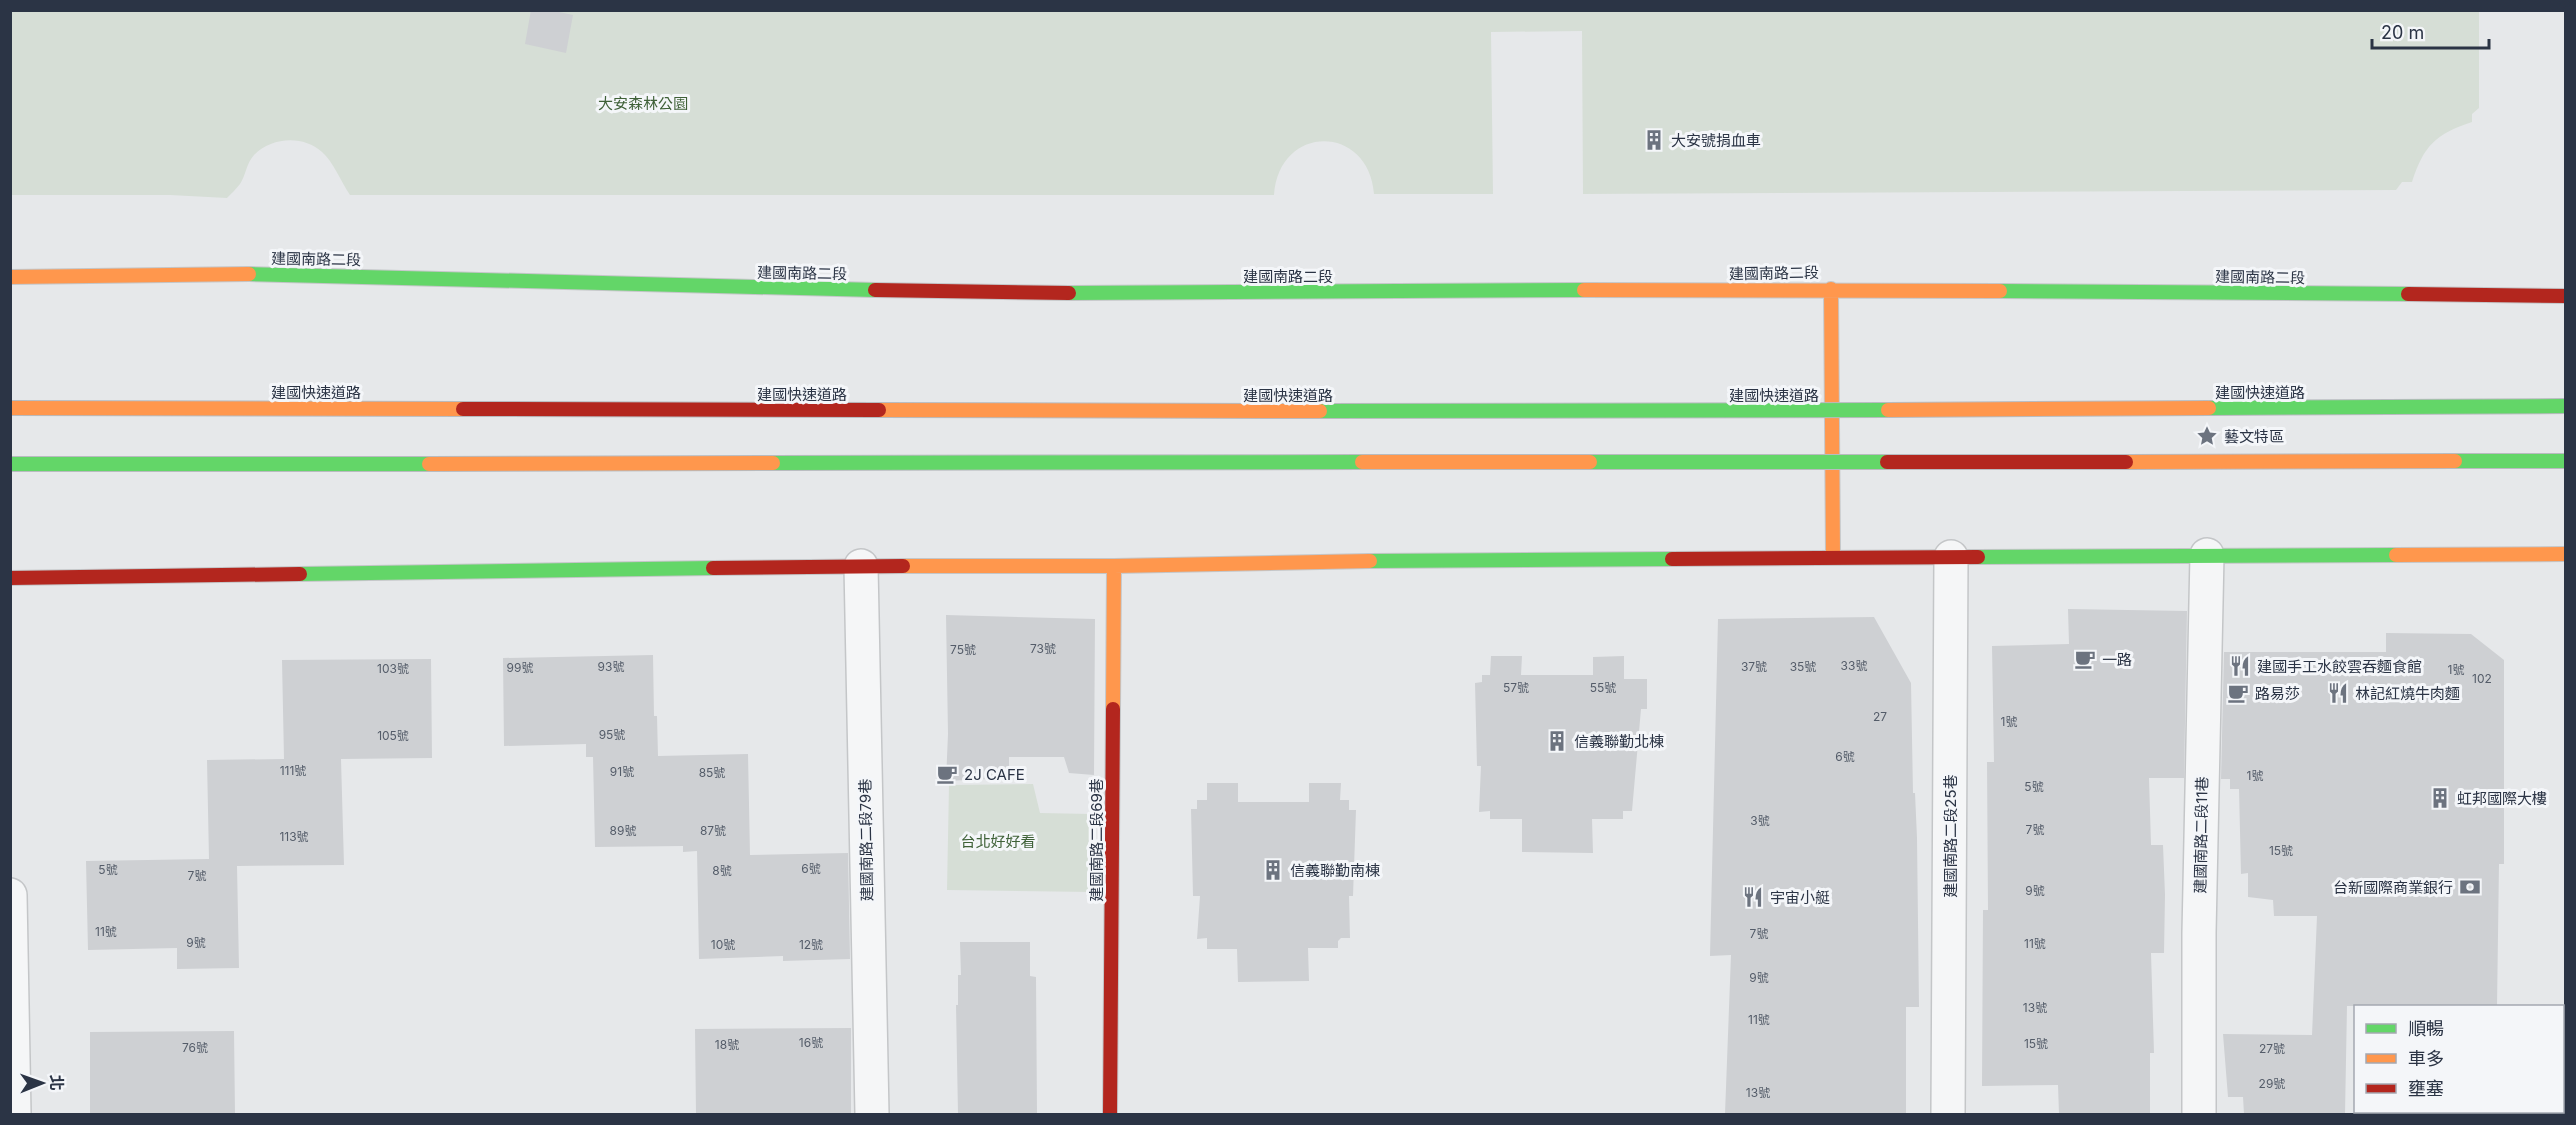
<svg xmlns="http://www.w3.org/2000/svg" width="2576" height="1125" font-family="Inter,'Noto Sans TC',sans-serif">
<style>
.green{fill:#d6ded6}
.building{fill:#ced0d3}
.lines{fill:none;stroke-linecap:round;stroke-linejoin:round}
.street-casing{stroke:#c4c6c8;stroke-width:36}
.fast-casing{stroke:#c4c6c8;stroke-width:16}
.slow-casing{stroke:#c4c6c8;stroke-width:16}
.jam-casing{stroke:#c4c6c8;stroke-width:16}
.street{stroke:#f5f6f7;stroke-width:33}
.fast{stroke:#63d668;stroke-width:14}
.slow{stroke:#ff974d;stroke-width:14}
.jam{stroke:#b3261e;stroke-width:14}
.fast-bridge-casing{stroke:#b8bbbf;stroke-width:16;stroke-linecap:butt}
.slow-bridge-casing{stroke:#b8bbbf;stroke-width:16;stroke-linecap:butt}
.jam-bridge-casing{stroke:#b8bbbf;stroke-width:16;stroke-linecap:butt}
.fast-bridge{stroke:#63d668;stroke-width:14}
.slow-bridge{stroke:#ff974d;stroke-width:14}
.jam-bridge{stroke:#b3261e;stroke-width:14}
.labels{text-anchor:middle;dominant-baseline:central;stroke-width:6;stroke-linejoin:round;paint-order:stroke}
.number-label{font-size:12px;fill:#545c69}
.park-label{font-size:15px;fill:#3f6138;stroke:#f4f6f9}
.poi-label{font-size:15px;fill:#2b3445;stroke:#f4f6f9;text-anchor:start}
.street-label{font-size:15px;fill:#2b3445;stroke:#f4f6f9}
</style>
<rect width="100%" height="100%" fill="#e6e8ea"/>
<path class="green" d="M2479,10v98l-7,6v8c-36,12 -48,23 -60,60h-10l-6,8 -813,4 -1,-163 -91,1 2,162h-119c-5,-70 -95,-71 -100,1h-924c-9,-13 -17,-34 -28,-43 -19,-17 -50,-15 -68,3 -8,9 -8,20 -14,29 -4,5 -9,10 -13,14l-57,-3h-159l-1,-184z
M1033,784l7,29 51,1 2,78 -146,-2 2,-105z"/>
<path class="building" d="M531,10h19l23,5 -7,38 -41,-9z
M2068,609l119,2 -3,167h-35l2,67h12l2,50 -1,58h-13l3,100h-4v61h-91l-1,-29 -76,1 1,-176h5l-1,-148h7l-2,-116 77,-2z
M946,615l149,4 -1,156 -25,-2 -5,-16h-55v21l-63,3 2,-47z
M1874,617l37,66 2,110h2l2,45 2,169h-13v107h-181l6,-159 -21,1 8,-337z
M2386,633l85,1 33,26v204h-5l-2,142h-150l-2,108h-101l-1,-17h-15l-5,-63 89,1 5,-119h-43l-1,-16 -25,-3v-24l-7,1 -2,-85h-9v-10h-9l3,-127h162z
M653,655l1,61h3l1,40 90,-2 2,101 98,-2 2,106 -67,2v-5l-84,3 -2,-108 -14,1v-6l-88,1 -2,-90h-7v-13l-82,2 -1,-88z
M1491,656h31l-1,19h72v-18l31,-1v23h23v30h-6l-9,102h-9v8h-31l1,34 -71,-1v-33h-32v-8l-11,1 2,-46h-4l-2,-83 7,-1v-7h8z
M431,659l1,99 -91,1 3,106 -107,1 2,102 -62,1v-21l-89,2 -2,-89 123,-2 -2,-99 77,-1 -2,-99z
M1207,783h31v19h71v-19h32l-1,17h9v10h7l-3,86h-4l1,42h-9l-3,3v7h-30l1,33 -71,1 -1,-33h-30v-11l-10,1 3,-43h-7l-2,-87h6v-9h10z
M960,942h70v34l6,1 1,137h-79l-2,-109h2v-30h3z
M851,1028v86h-155l-1,-85z
M234,1031l1,83h-145v-82z"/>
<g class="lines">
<g class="street-casing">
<path id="street" d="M861,566l11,548
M10,895l4,219
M1948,1114l3,-557
M2199,1114v-181l8,-378"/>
</g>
<g class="fast-casing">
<path id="fast" d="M249,274l626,16
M2000,291l408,3
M1069,293l515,-3
M1978,557l418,-2
M1370,561l302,-2
M300,574l413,-6"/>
</g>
<g class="slow-casing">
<path id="slow" d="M10,277l239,-3
M1831,289l2,268
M1584,290l416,1
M2396,555l170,-1
M903,566h211l256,-5
M1113,709l1,-143
M2565,1114l1,-76"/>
</g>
<g class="jam-casing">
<path id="jam" d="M875,290l194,3
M2408,294l158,2
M1672,559l306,-2
M713,568l190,-2
M10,578l290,-4
M1110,1114l3,-405"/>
</g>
<use href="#street" class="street"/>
<use href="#fast" class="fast"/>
<use href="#slow" class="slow"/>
<use href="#jam" class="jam"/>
<g class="fast-bridge-casing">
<path id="fast-bridge" d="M2209,408l357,-2
M1320,411l568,-1
M2455,461h111
M1590,462h297
M773,463l589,-1
M10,464h419"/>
</g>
<g class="slow-bridge-casing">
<path id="slow-bridge" d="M10,408l453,1
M879,410l441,1
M1888,410l321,-2
M1362,462h228
M2126,462l329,-1
M429,464l344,-1"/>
</g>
<g class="jam-bridge-casing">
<path id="jam-bridge" d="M463,409l416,1
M1887,462h239"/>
</g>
<use href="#fast-bridge" class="fast-bridge"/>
<use href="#slow-bridge" class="slow-bridge"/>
<use href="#jam-bridge" class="jam-bridge"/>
</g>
<defs>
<g id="building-bare" transform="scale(1.62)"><path d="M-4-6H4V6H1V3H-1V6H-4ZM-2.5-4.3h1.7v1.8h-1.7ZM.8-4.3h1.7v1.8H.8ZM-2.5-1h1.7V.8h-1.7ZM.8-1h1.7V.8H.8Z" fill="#6c737f" stroke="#f4f6f9" stroke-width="2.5" paint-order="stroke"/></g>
<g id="sight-bare" transform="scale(1.62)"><path d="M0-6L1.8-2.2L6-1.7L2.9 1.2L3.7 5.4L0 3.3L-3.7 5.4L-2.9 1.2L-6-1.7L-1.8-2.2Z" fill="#6c737f" stroke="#f4f6f9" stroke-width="2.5" paint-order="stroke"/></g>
<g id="cafe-bare" transform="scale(1.62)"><path d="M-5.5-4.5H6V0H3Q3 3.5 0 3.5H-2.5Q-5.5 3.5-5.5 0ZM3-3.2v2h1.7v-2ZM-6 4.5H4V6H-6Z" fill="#6c737f" stroke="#f4f6f9" stroke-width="2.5" paint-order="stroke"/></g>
<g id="restaurant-bare" transform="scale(1.62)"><path d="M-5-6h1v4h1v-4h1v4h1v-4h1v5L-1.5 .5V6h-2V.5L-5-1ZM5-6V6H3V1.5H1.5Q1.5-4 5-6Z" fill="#6c737f" stroke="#f4f6f9" stroke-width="2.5" paint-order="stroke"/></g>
<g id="bank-bare" transform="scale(1.62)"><path d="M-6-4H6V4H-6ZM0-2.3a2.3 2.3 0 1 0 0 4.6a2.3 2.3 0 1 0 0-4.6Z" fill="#6c737f" stroke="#f4f6f9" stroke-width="2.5" paint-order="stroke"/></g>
</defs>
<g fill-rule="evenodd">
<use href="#building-bare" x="1654" y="140"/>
<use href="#sight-bare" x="2207" y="436"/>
<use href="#cafe-bare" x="2085" y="659"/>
<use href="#restaurant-bare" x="2240" y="666"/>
<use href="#cafe-bare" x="2238" y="693"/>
<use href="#restaurant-bare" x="2338" y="693"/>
<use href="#building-bare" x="1557" y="741"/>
<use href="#cafe-bare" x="947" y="774"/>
<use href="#building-bare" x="2440" y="798"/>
<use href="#building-bare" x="1273" y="870"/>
<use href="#bank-bare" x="2470" y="887"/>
<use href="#restaurant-bare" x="1753" y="897"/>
</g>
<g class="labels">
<g class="number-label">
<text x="1043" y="648">73號</text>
<text x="963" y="649">75號</text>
<text x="1854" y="665">33號</text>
<text x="611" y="666">93號</text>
<text x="1754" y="666">37號</text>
<text x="1803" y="666">35號</text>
<text x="520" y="667">99號</text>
<text x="393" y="668">103號</text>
<text x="2456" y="669">1號</text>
<text x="2482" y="678">102</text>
<text x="1516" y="687">57號</text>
<text x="1603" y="687">55號</text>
<text x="1880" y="716">27</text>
<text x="2009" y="721">1號</text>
<text x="612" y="734">95號</text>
<text x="393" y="735">105號</text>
<text x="1845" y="756">6號</text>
<text x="293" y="770">111號</text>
<text x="622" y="771">91號</text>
<text x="712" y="772">85號</text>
<text x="2255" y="775">1號</text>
<text x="2034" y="786">5號</text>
<text x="1760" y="820">3號</text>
<text x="2035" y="829">7號</text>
<text x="623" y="830">89號</text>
<text x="713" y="830">87號</text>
<text x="294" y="836">113號</text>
<text x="2281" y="850">15號</text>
<text x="811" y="868">6號</text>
<text x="108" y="869">5號</text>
<text x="722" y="870">8號</text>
<text x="197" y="875">7號</text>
<text x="2035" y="890">9號</text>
<text x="106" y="931">11號</text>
<text x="1759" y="933">7號</text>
<text x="196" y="942">9號</text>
<text x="2035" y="943">11號</text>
<text x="723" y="944">10號</text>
<text x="811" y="944">12號</text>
<text x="1759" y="977">9號</text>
<text x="2035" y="1007">13號</text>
<text x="1759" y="1019">11號</text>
<text x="811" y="1042">16號</text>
<text x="2036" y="1043">15號</text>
<text x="727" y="1044">18號</text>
<text x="195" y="1047">76號</text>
<text x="2272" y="1048">27號</text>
<text x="2272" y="1083">29號</text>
<text x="1758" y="1092">13號</text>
</g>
<g class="park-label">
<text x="643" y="103">大安森林公園</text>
<text x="998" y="841">台北好好看</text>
</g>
<g class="poi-label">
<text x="1671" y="140">大安號捐血車</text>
<text x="2224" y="436">藝文特區</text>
<text x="2102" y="659">一路</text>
<text x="2257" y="666">建國手工水餃雲吞麵食館</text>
<text x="2255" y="693">路易莎</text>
<text x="2355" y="693">林記紅燒牛肉麵</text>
<text x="1574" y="741">信義聯勤北棟</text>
<text x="964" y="774">2J CAFE</text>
<text x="2457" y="798">虹邦國際大樓</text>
<text x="1290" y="870">信義聯勤南棟</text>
<text x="2453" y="887" text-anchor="end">台新國際商業銀行</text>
<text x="1770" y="897">宇宙小艇</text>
</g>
<g class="street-label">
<text transform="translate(316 259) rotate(1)">建國南路二段</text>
<text transform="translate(802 273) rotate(1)">建國南路二段</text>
<text transform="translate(1774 273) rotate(-1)">建國南路二段</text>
<text x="1288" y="276">建國南路二段</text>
<text transform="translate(2260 277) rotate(1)">建國南路二段</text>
<text x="316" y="392">建國快速道路</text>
<text x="2260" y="392">建國快速道路</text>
<text x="802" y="394">建國快速道路</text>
<text x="1288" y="395">建國快速道路</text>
<text x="1774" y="395">建國快速道路</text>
<text transform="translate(2201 835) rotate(-89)">建國南路二段11巷</text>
<text transform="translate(1950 836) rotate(-90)">建國南路二段25巷</text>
<text transform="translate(866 840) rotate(-91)">建國南路二段79巷</text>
<text transform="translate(1096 840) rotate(-90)">建國南路二段69巷</text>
</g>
</g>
<rect width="2576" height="1125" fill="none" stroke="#2b3445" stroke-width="24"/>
<rect x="2354" y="1005" width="210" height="108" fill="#f4f6f9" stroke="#a4a8b1" stroke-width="1.5"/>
<rect x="2366" y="1024" width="30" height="9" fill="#63d668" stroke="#a4a8b1" stroke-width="1.5"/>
<text x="2408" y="1035" font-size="18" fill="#2b3445">順暢</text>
<rect x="2366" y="1054" width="30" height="9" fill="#ff974d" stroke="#a4a8b1" stroke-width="1.5"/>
<text x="2408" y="1065" font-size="18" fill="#2b3445">車多</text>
<rect x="2366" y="1084" width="30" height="9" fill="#b3261e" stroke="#a4a8b1" stroke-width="1.5"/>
<text x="2408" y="1095" font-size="18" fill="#2b3445">壅塞</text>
<g transform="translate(42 1083) rotate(89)" stroke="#f4f6f9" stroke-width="4.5" paint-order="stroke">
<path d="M0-4.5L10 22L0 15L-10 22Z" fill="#2b3445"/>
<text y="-9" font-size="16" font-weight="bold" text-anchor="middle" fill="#2b3445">北</text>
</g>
<path d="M2372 39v9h117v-9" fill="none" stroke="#2b3445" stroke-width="3"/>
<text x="2381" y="39" font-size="18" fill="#2b3445" stroke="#f4f6f9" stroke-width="4.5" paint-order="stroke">20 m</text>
</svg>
